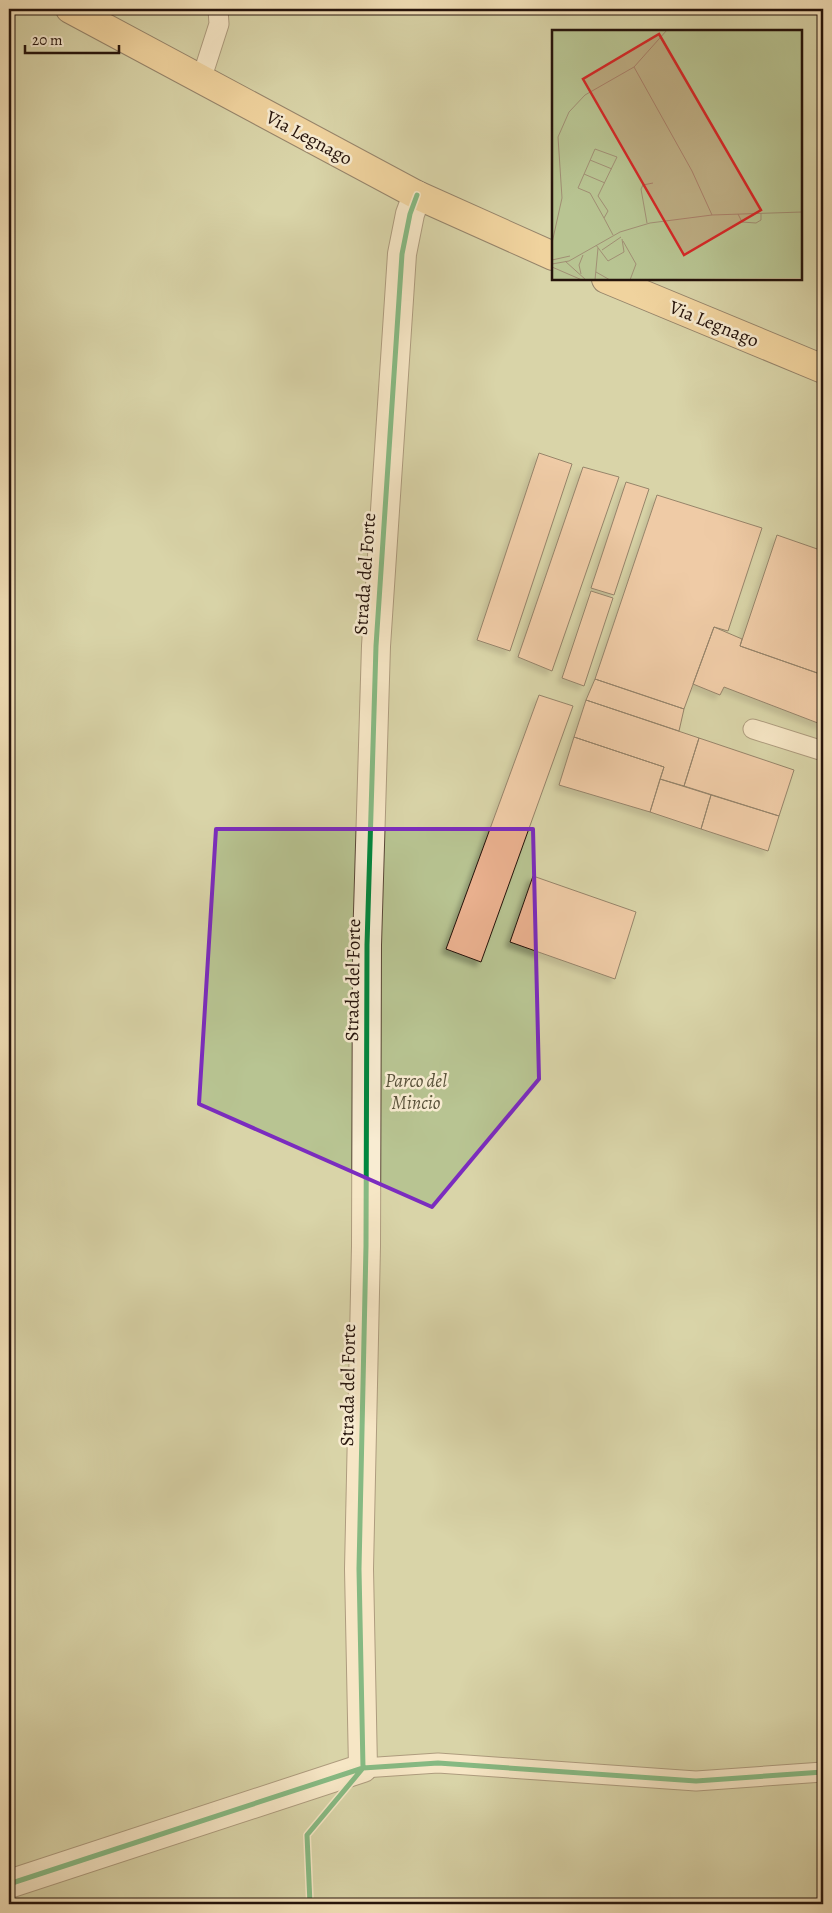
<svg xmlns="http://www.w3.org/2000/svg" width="832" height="1913" font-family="Alegreya,serif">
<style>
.green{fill:#b8c492;stroke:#6e6c4e;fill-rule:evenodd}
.building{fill:#e9b08e;stroke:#25130b;filter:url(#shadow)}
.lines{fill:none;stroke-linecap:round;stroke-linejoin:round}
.lane-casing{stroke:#594737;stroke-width:21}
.street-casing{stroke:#594737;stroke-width:30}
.primary-casing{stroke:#25130b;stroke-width:30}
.lane{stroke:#f8ecd2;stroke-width:19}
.street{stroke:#f8ecd2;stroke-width:28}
.primary{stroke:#eac17d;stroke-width:28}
.cycleway-casing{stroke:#f8ecd2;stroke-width:8}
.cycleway{stroke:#00873e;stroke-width:5}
.marked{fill:none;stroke:#7b2cbf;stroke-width:4;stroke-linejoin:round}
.labels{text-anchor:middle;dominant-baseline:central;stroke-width:5;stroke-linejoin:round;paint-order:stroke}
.street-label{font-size:19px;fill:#25130b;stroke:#f8ecd2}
.park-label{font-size:19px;font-style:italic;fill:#58513a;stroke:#f8ecd2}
.inset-road{fill:none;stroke:#a18f74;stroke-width:1}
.view{fill:#d62828;fill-opacity:0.15;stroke:#d62828;stroke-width:2.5}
.inset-edge{fill:none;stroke:#25130b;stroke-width:2.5}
</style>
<defs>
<filter id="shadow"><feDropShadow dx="-4.5" dy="4.5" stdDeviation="2.5" flood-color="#0004"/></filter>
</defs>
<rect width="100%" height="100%" fill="#f4e2ba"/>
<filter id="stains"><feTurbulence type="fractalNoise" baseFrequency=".004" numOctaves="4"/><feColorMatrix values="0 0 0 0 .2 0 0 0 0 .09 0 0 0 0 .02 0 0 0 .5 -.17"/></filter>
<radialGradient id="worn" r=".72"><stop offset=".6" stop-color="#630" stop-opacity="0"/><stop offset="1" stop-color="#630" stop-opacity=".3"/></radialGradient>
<path class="green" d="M9,9h814v1895h-814zM553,31h248v248h-248z"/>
<path class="building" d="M539,453l33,11 -62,187 -33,-11z
M583,467l36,10 -67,194 -34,-14z
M626,482l23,7 -35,106 -23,-7z
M657,495l105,33 -34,103 -14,-4 -30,82 -89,-30z
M777,535l46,16v124l-83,-29z
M591,591l22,7 -29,88 -22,-8z
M714,627l28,12 -2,7 83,29v50l-99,-38 -4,8 -27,-11z
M595,679l89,30 -5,22 -93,-31z
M539,695l34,11 -92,256 -35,-13z
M586,700l113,38 -15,48 -24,-7 4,-12 -90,-30z
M574,737l90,30 -14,45 -91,-27z
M699,738l95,32 -15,46 -95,-30z
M660,779l51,16 -10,34 -51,-17z
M711,795l68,21 -11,35 -67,-22z
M533,876l103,36 -21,67 -105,-37z"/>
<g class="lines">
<g class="lane-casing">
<path id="lane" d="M201,80l18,-56 -1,-15
M753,729l70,22
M363,1768l75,-5 258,18 127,-9"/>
</g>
<g class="street-casing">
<path id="street" d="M9,1884l354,-116 -4,-199 7,-323 1,-301 9,-299 26,-392 8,-40 7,-19"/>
</g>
<g class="primary-casing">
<path id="primary" d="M70,9l347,186 136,61
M606,279l217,90"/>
</g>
<use href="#lane" class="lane"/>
<use href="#street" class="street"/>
<use href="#primary" class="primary"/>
<g class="cycleway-casing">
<path id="cycleway" d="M363,1768l-4,-199 7,-323 1,-301 9,-299 26,-392 8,-40 7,-19
M9,1884l354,-116 75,-5 258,18 127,-9
M310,1904l-3,-69 56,-67"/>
</g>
<use href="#cycleway" class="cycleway"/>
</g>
<path d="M0 0H832V1913H0ZM216,829h317l6,250 -107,128 -233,-103z" fill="#f4e2ba" fill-opacity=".55" fill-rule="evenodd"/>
<path class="marked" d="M216,829h317l6,250 -107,128 -233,-103z"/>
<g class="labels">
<g class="street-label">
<text transform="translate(309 138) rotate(28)">Via Legnago</text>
<text transform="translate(714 324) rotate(22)">Via Legnago</text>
<text transform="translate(365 574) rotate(-86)">Strada del Forte</text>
<text transform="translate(353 980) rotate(-89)">Strada del Forte</text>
<text transform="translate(348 1385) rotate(-89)">Strada del Forte</text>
</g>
<g class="park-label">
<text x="416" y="1081">Parco del<tspan x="416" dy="22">Mincio</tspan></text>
</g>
</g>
<g transform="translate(552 30)">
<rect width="250" height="250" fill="#f4e2ba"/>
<path d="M0,0h250v248l-250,2z" fill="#b8c492"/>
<path class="inset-road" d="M82,37l58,104 20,44M38,130l22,9M32,144l21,9M186,184l4,8 14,1 5,-3v-7M52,188l4,-7 -10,-15 19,-39 -22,-8 -17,39 12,5 14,25 9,17M95,193l-6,-34 2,-4 10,-2M71,211l13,23 -6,16M0,213l10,-45 -4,-61 11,-25 16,-17 49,-28 33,-37M44,215l12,16 16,-9 -2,-13M50,220l19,-13M0,230l18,-4M13,231l21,19M0,234l17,-3 51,-29 30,-9 62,-8 90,-3M0,237l30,13M44,242l14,8M29,244l-2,-9 4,-10M43,250l3,-32"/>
<path class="view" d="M107,4l102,176 -77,45 -101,-176z"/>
<rect width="250" height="250" class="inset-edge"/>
</g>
<rect width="832" height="1913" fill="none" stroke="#f4e2ba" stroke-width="30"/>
<rect x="10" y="10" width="812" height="1893" fill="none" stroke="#25130b" stroke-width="2.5"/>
<rect x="15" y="15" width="802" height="1883" fill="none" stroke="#25130b"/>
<path d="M25 45v8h94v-8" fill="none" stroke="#25130b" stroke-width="2.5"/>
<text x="32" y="45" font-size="15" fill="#25130b" stroke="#f8ecd2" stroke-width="4" paint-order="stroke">20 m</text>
<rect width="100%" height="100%" filter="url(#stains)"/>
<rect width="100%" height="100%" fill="url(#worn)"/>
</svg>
